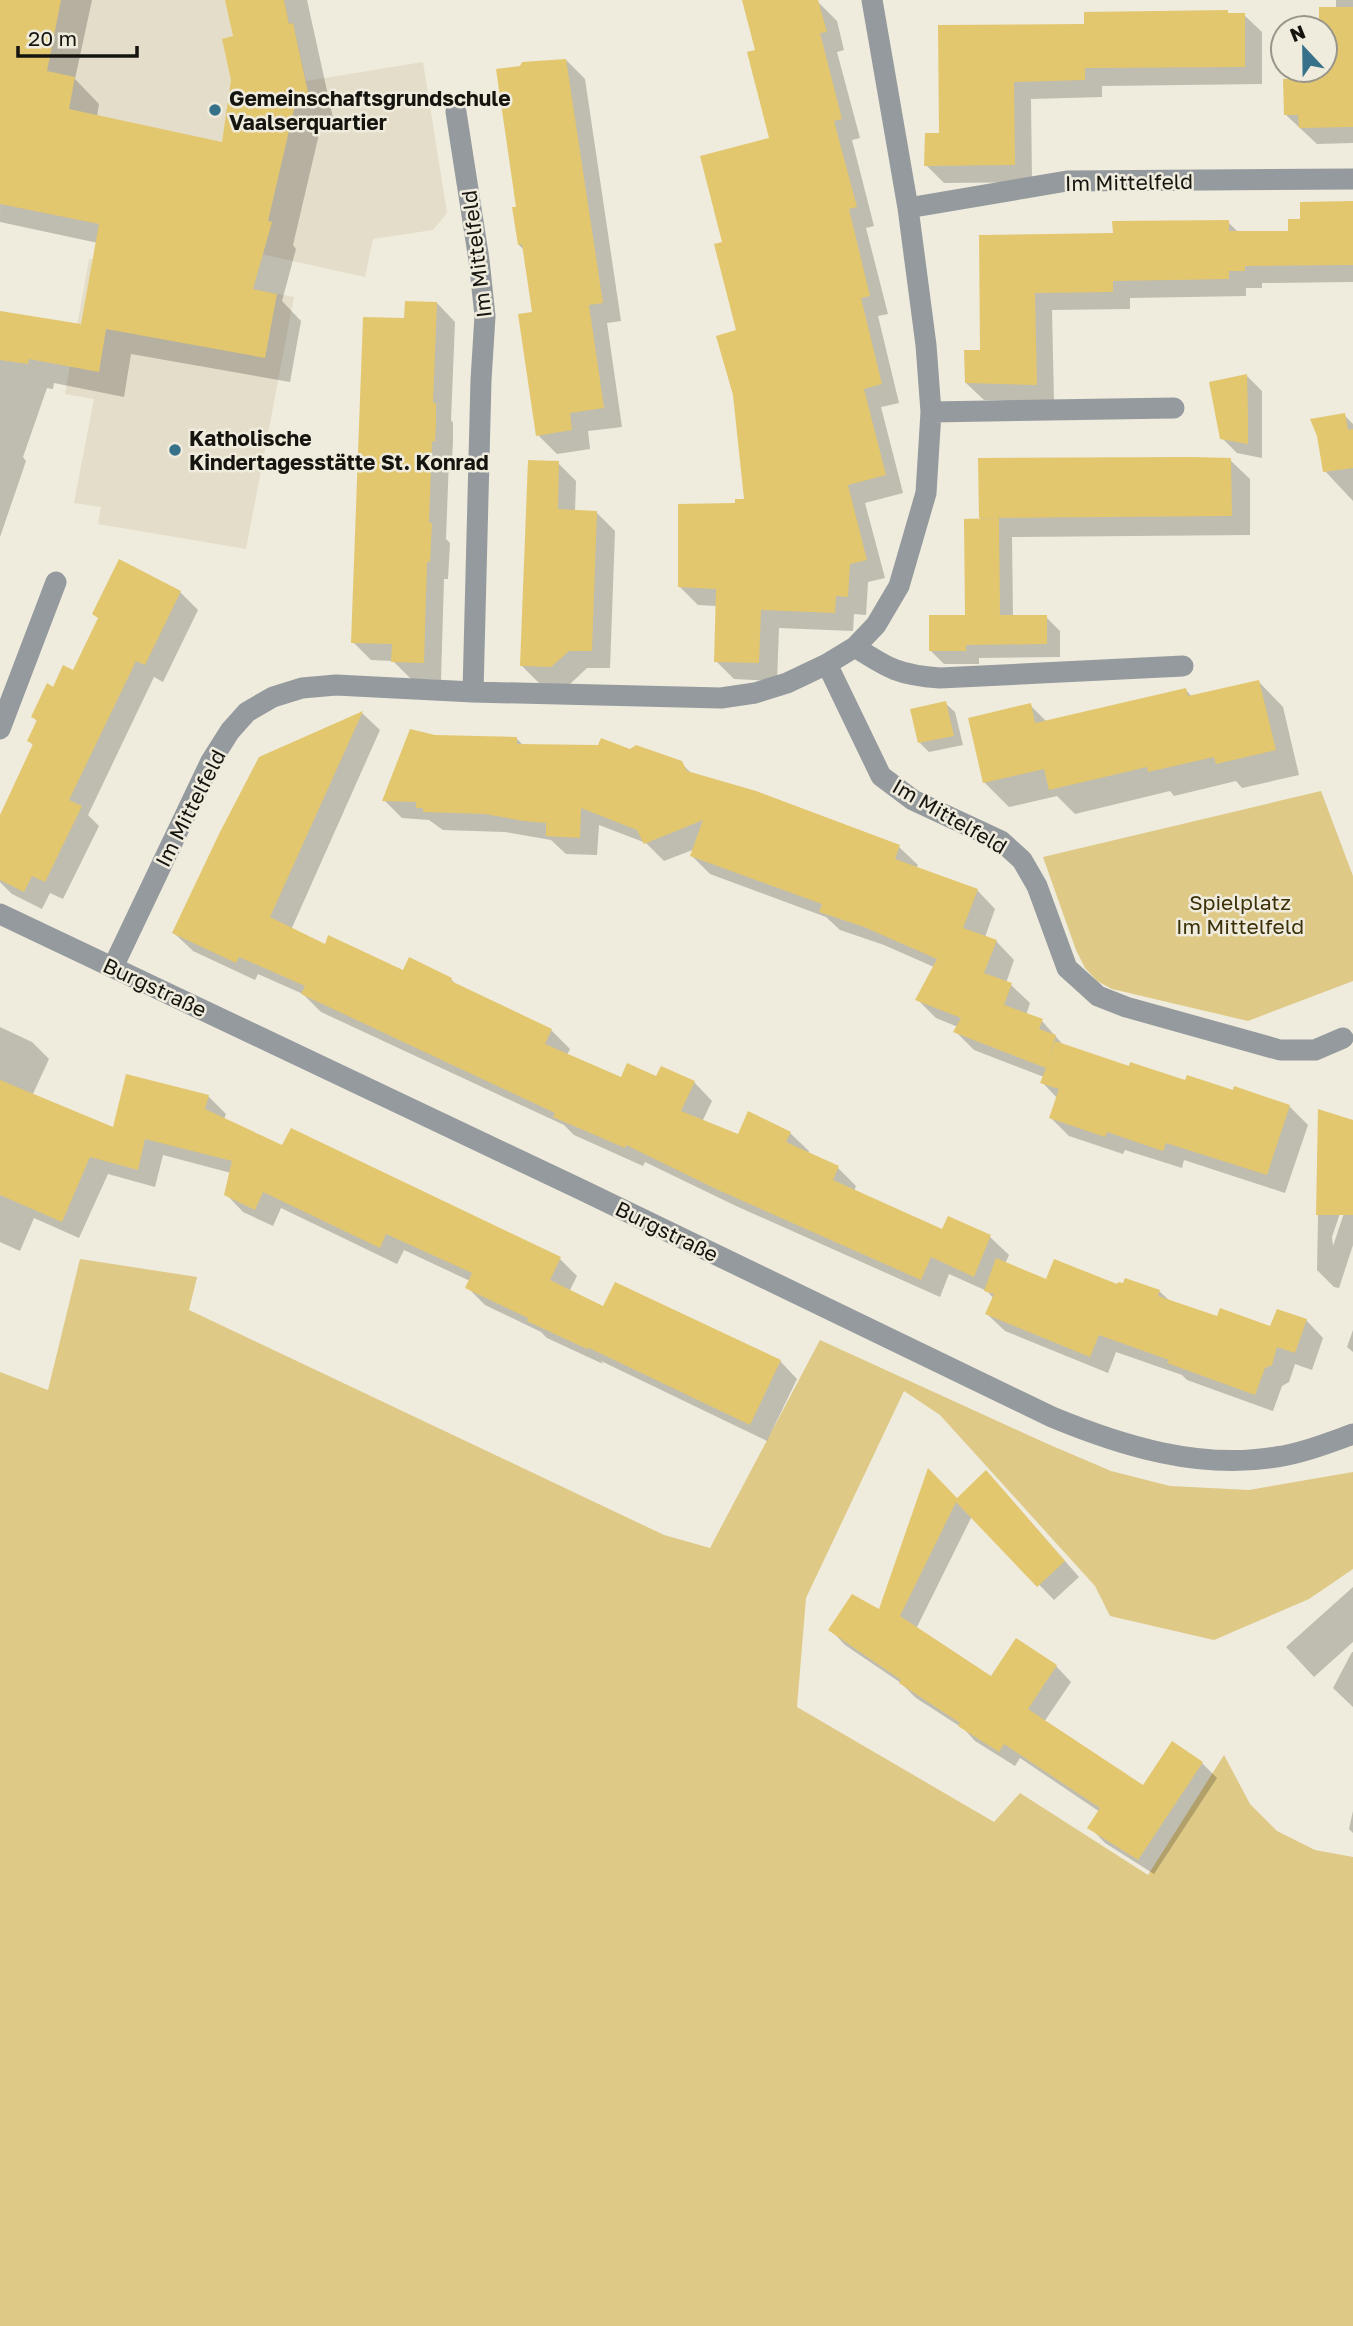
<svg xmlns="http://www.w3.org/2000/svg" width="1353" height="2326" font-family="'Golos Text',sans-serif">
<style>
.built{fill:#e4ddc9}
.green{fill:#dfc986}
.shadow{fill:#0003}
.building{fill:#e3c76f}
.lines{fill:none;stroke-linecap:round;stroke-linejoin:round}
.minor{stroke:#949a9d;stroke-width:21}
.poi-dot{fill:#367089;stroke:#efebdd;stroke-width:2.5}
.labels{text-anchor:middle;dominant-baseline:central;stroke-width:5;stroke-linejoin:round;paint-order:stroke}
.poi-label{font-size:21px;font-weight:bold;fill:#16140f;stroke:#efebdd;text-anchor:start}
.street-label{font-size:21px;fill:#16140f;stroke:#efebdd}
.park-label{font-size:21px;fill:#3b3008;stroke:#efebdd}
</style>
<rect width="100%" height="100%" fill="#efebdd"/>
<path class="built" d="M0,0h284l5,23h4l13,58 117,-19 24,151 -14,17 -60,9 -8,38 -104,-23 -245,-47z
M89,259l205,38 -48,252 -148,-25 3,-17 -27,-4 20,-104 -29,-5z"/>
<path class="green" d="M1321,791l32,85v105l-105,40 -136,-32 -15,-8 -12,-13 -9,-18 -33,-93z
M80,1259l117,18 -8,33 475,225 46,13 110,-208 230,105 61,26 59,15 79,4 104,-18v97l-44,30 -95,41 -104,-24 -15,-30 -155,-171 -36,-24 -98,207 -9,109 197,115 26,-29 128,82 76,-120 26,49 27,27 38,19 38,7v469h-1353v-954l48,18z"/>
<path class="shadow" d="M1,0h91l-17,79 24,25 -2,13 127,27 9,-64 2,-42 -8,-38h80l28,127 -15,3 -27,115 3,4 -14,52 19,20 -11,61 -159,-28 -7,43 -70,-14 -1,6 -6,-1 -24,69 3,4 -26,76v-225l82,14 16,-83 -98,-21z
M743,0l75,2 19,19 7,29 -7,2 23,86 -8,2 22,86 -8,2 22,86 -10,2 21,87 -18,4 22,86 -38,10 20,75 -17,4 -2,33 -12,-1 -1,17 -74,-3 -2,53 -43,-2 -18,-18 1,-55 -19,-1 -18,-18 56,-82 10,-4 -7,-169 -15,-89 47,-104 -14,-88z
M1336,0h17v143l-36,1 -32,-30 38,-34v-10h2v-42h-4l15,-19z
M1227,12l3,3h14l18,17v52l-160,2v11l-71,2 1,83 -88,1 -18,-18 15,-31 145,-109z
M566,60l19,19 36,242 -14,2 15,104 -34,4 2,18 -33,5 -19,-19 -4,-122 -10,-63 -5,-5 -1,-37z
M1353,203v79l-91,1v5h-16v8l-116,2v11l-78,1 2,92 -70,-2 -18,-17 16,-31 -2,-115 135,-2 113,-13 11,11h50l13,-13z
M437,303l18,19 -4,98 2,3v19l-1,17h-3l-3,80 4,4 -2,36h-4l-3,101 -30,-1 -18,-18 -22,-1 -18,-18 53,-322z
M1247,376l15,15v67l-25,-5 -15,-15z
M1344,415l9,9v77l-28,-30z
M1230,460l20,19v56l-238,2 1,80h33l14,14v26l-81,1v6h-35l-14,-14 37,-33 16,-97 -3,-2z
M558,463l18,18 -1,31 22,1 18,18 -5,137h-23l-18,17 -29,-1 -18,-18z
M180,592l18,18 -35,72 -9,-5 -66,138 11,11 -36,73 -13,-6 -8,16 -30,-15 -12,-12v-63l34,-73 -5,-5 9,-19 -5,-5 21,-28 20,-17 25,-53z
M1259,682l24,25 16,68 -57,13 -6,-7 -62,15 -4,-5 -95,23 -18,-18 -48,11 -25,-25 46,-77 17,17 139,-32 6,7z
M945,703l10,9 8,33 -34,7 -9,-9z
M362,713l18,17 -89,200 35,16 78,26 47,7 7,8 93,43 19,19 -3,6 55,24 35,-1 37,4 18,19 -10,21 37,14 51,-3 19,18 -1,3 30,14 18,18 -2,5 89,41 47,5 19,18 -4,9 42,17 112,10 11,10 48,17 53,10 35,-8 17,18 -11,32 -17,-6 -6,18 -7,4 -9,25 -86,-31 -5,-5 -66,-23 -8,21 -103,-42 -18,-17 7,-15 -7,-8 -38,-17 -9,23 -204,-91 -91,-44 -2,4 -69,-31 -10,-10 -243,-113 -18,-18 -45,-20 -3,6 -62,-29 -19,-18 86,-175z
M434,736l83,3 6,6 107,5 51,13 12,12 206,72 19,18 -2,3 61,22 18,19 -10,28 11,4 18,19 -8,23 5,2 19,18 -4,12 16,6 23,26 65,22 159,37 19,19 -23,68 -101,-33 -2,8 -57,-18 -2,4 -54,-18 -18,-18 6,-20 -15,-16 2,-5 -70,-27 -18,-18 2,-5 -22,-9 -18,-18 16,-33 -50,-22 -44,-15 -14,-13 -116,-43 -18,-18 3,-7 -31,12 -18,-18 -47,-18 -2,30 -31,-1 -15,-14 -46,-8 -62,-2 -14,-10 -27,-2 -18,-18z
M0,1027l32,15 17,17 -17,37 82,34 94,-34 18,18 -2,5 59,28 276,111 18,18 -8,16 35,17 176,52 17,18 -30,62 -166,-80 2,3 -56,-26 -6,-6 -56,-27 -18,-18 3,-6 -66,-31 -7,14 -116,-56 -8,18 -30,-14 -17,-18 5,-21 -68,-18 -8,32 -47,-13 -29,64 -45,-20 -14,33 -20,-9z
M1320,1111l33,11v53l-21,62 1,9 20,-60v59l-14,43 -5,-1 -17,-17z
M1353,1330v22l-6,-5z
M928,1472l29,29 44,-13 78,89 -25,23 -82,-84 -56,113 75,50 65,-13 15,16 -27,40 99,66 59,-25 15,15 -63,96 -49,-31 -15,-16 10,-15 -80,-54 -5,8 -40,-25 -11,-12 -48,-31 -15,-15 -56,-38 -15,-16 50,-17z
M1353,1587v55l-39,35 -28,-30z
M1352,1652h1v55l-20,-19z
M1353,1811v22l-4,-4z"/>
<path class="building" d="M0,0h61l-14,71 28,6 -6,32 153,33 9,-62 -9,-41 11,-3 -8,-36h59l5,24 4,-1 17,79 -15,3 -27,116 4,1 -19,67 24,5 -12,64 -159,-29 -7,43 -70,-13 -1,5 -28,-4v-49l81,13 18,-100 -99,-20z
M742,0h76l9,32 -7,1 22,86 -8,2 23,86 -8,2 21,87 -9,2 21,86 -18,5 22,86 -38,10 19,75 -17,4 -2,33 -12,-1 -1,17 -74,-3 -2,53 -45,-1 2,-73 -38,-2v-83l57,-1v-4h9l-11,-104 -17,-59 20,-6 -22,-86 8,-2 -22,-86 69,-18 -22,-86 8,-2z
M1319,7h34v120l-54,1 -1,-13h-14l-1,-36 38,-1v-8h4v-42h-6z
M1228,10v3h17v54l-160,1v12l-71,2 1,83 -91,1 1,-33h14l-1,-108 146,-1v-12z
M566,59l37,244 -14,2 15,103 -34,5 2,17 -36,6 -18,-122 14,-2 -10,-68 -4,1 -6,-38h4l-20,-138 24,-3 2,-4z
M1353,201v64l-108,1v5h-16v8l-116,2v11l-78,1 2,92 -72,-2 -1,-33h16l-1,-115 134,-2 -1,-12 117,-1v11h59v-12h12v-17z
M405,301l32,1 -4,101h3v20l-1,19 -3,-1 -3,82h3l-2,39h-3l-3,101 -33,-1 1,-18 -41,-1 12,-326 41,1z
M1247,374l1,43v27l-28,-5 -11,-57z
M1345,413l3,17 5,-1v39l-30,4 -6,-36 -7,-17z
M1192,457l39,1 1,58 -253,2 -1,-60z
M528,460l31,1 -1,48 39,2 -5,140h-23l-18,16 -31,-1z
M999,518l1,97h47v29l-81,1v6h-37v-36h36l-1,-96z
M119,559l62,32 -36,74 -9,-4 -67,139 13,6 -37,76 -13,-6 -8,16 -24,-12v-65l33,-71 -6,-3 10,-21 -6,-3 16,-34 6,4 10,-22 10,5 25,-52 -6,-4z
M1259,680l17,70 -60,14 -2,-7 -66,15 -1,-5 -98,23 -5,-21 -61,14 -15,-65 63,-15 4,20 151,-35 2,8z
M946,701l8,35 -36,7 -8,-34z
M363,711l-93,206 55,27 3,-9 75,35 6,-13 43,21 -1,3 101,48 -7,15 76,33 6,-14 29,13 5,-10 34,15 -14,30 57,23 10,-23 43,21 -5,10 53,24 -6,14 109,49 6,-13 43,19 -17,42 -43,-20 -10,23 -205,-91 -90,-44 -1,3 -72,-31 2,-4 -254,-119 4,-8 -66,-29 -3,6 -64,-30 48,-101 39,-75z
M410,729l25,6 82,2v7l81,1 3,-7 29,11 6,-4 46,16 5,10 69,20 144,54 -5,14 83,30 -15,39 34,12 -13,33 28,10 -8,22 39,14 -4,10 17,6 -8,26 7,-20 74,25 1,-4 55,18 2,-5 46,15 1,-4 56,19 -23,70 -101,-32 -3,8 -56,-19 -2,5 -56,-19 10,-29 -19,-6 6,-15 -93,-36 8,-14 -46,-18 22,-41 -73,-32 -45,-15 3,-8 -132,-48 13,-36 -59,24 -7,-14 -56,-22 -1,30 -34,-2v-13l-22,-2 -39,-7 -62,-2v-4h-7v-6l-34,-1z
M126,1074l83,21 -4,14 77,36 9,-17 270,129 -11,23 53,26 12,-24 166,78 -31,65 -163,-78 2,3 -62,-29 1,-3 -63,-30 7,-15 -86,-39 -6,14 -117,-56 -8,18 -31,-15 8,-34 -87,-22 -7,31 -48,-13 -28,65 -62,-27v-115l113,47z
M1318,1109l35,11v95h-37z
M996,1258l50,21 8,-20 63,25 1,-2 5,1 2,-5 35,12 -2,6 59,20 3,-8 50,18 7,-17 30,10 -12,34 -18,-6 -5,18 -7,3 -10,27 -88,-32 2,-3 -70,-25 -9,22 -105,-43 9,-20 -10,-3z
M928,1468l29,30 29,-28 79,91 -28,26 -81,-85 -56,114 91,60 25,-38 41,27 -29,44 115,76 29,-44 31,21 -65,98 -51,-32 13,-20 -96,-64 -5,8 -41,-26 2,-3 -61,-40 2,-3 -73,-50 24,-36 27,15z"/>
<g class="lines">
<path class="minor" d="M456,112l23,148 6,56 -4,64 -8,312
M908,208l159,-27 286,-2
M931,412l243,-4
M855,647c34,22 44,28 85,31l243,-12
M827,664l54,112 32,24 88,41 21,19 15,26 30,82 31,28 28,11 154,43h35l28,-12
M0,729l56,-147
M0,914l580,275 472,228c70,29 148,53 224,40 27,-4 52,-14 77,-23
M113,967l98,-206 19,-30 17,-19 26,-15 29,-9 34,-3 137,7 248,6 34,-5 32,-10 40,-19 28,-17 21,-22 23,-39 27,-93 5,-81 -5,-67 -18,-137 -36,-208"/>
</g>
<g class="poi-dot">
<circle cx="215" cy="110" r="7"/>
<circle cx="175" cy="450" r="7"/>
</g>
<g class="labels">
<g class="poi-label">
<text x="229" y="98">Gemeinschaftsgrundschule<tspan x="229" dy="24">Vaalserquartier</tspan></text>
<text x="189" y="438">Katholische<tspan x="189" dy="24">Kindertagesstätte St. Konrad</tspan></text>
</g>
<g class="street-label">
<text transform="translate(1129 182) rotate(-1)">Im Mittelfeld</text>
<text transform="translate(476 254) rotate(-97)">Im Mittelfeld</text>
<text transform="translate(190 808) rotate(-63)">Im Mittelfeld</text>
<text transform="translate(950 816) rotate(30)">Im Mittelfeld</text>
<text transform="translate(155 987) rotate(25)">Burgstraße</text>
<text transform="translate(667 1231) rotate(26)">Burgstraße</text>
</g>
<g class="park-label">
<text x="1240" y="902">Spielplatz<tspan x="1240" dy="24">Im Mittelfeld</tspan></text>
</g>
</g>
<g transform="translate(1304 49) rotate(338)"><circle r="33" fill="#efebdd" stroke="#98958b" stroke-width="2"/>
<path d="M0-5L12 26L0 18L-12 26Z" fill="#367089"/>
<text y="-10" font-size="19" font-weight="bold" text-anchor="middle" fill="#16140f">N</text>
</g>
<path d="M18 46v10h119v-10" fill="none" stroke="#16140f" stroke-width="3.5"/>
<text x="28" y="46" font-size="21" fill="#16140f" stroke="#efebdd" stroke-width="5" paint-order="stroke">20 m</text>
</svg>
